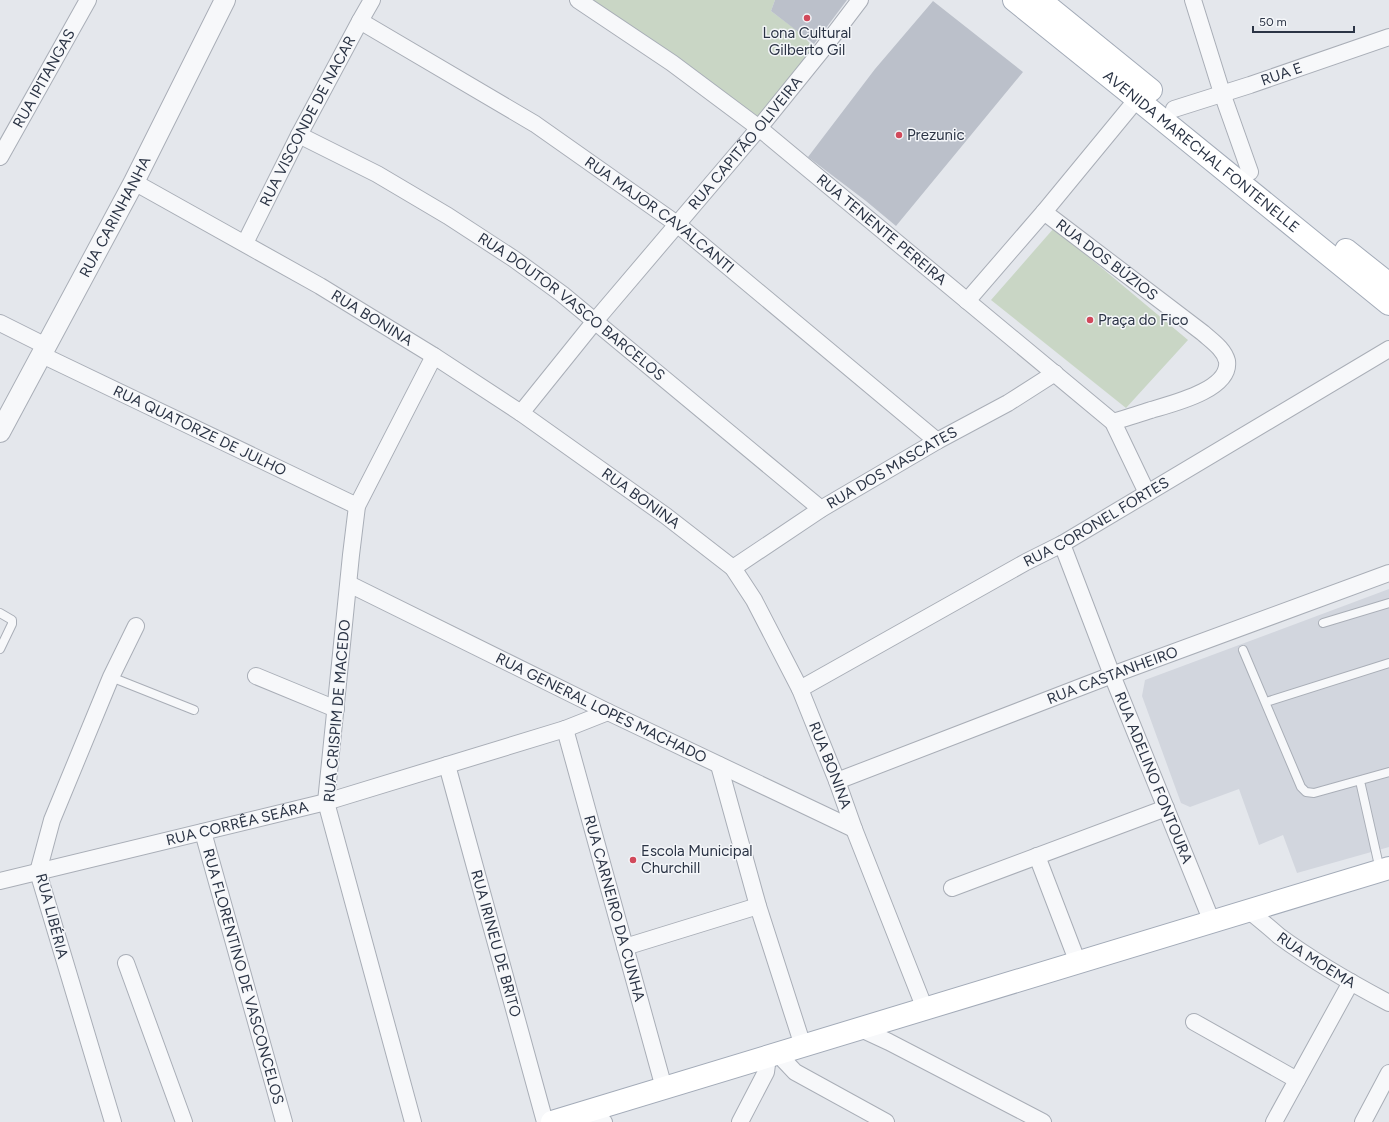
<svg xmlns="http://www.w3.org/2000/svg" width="1389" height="1122" font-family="Figtree,sans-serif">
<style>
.built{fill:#d2d6de}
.green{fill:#c9d6c5}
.building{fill:#bbc0ca}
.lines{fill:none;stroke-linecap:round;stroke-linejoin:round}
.service-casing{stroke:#a9aeb7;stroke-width:10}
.minor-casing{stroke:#a9aeb7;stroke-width:18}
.tertiary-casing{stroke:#a9aeb7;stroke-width:22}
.primary-casing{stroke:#a3abb8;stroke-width:24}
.service{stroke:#f7f8fa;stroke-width:8}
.minor{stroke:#f7f8fa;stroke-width:16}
.tertiary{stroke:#f7f8fa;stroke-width:20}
.primary{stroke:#fff;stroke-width:22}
.poi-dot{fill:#d1495b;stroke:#f4f6f9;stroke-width:1.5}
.labels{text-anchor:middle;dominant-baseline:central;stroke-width:3;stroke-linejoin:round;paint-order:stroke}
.poi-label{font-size:15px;fill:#2b3445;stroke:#f4f6f9;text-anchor:start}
.street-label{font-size:15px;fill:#2b3445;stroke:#f4f6f9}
</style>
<rect width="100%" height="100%" fill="#e4e7ec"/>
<path class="built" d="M1389,589v258l-92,26 -14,-38 -24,10 -20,-56 -49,18 -9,-4 -39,-107 3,-16z"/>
<path class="green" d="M584,0h191l-4,11 24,18 20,19 -53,71 -88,-61z
M1054,228l134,112 -62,68 -135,-108z"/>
<path class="building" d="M775,0h72l-33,44 -43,-33z
M933,1l90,71 -127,154 -30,-25 -58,-44 67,-88z"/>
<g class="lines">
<g class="service-casing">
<path id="service" d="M0,613l12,7v4l-12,25
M1323,623l66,-20
M1243,650l58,137 5,5 8,1 75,-21
M111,677l83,33
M1266,702l123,-39
M1360,781l20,89"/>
</g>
<g class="minor-casing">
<g id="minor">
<path id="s1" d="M578,0l94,63 87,65 354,294 34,71"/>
<path d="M1193,0l29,93 28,79"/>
<path id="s2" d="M360,21l175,103 142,100 260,217"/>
<path id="s3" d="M1174,109l76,-24 139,-48"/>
<path id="s4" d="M299,135l78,39 71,42 66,43 48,35 259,215"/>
<path id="s5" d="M0,157l88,-157"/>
<path id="s6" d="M134,182l186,104 114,70 87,57 145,103 67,52 21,32 46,89 37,92 17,48 71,180"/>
<path id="s7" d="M1044,212l159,121c9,8 21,16 24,28 4,29 -56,43 -76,49 -12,4 -25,8 -38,12"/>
<path id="s8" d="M245,243l54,-108 61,-114 12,-21"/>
<path d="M967,301l77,-89 93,-113"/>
<path d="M0,323l46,23"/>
<path id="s9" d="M42,355l315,151"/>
<path id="s10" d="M521,413l74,-92 164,-193 63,-78 38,-50"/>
<path id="s11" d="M1062,544l50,131 100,247"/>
<path id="s12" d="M733,568l88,-59 116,-68 71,-38 47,-30"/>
<path id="s13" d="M349,584l259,128 246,117"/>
<path d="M256,676l80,33"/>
<path id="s14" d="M800,689l226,-127 36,-18 327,-195"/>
<path id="s15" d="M565,729l99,359"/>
<path id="s16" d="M447,765l98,357"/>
<path d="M719,765l39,141 45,140"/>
<path id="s17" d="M837,781l275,-106 277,-102"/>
<path id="s18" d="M203,832l81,290"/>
<path d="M1037,856l41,107"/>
<path id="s19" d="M0,881l326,-79 239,-73 43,-17"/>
<path d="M952,888l214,-80"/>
<path id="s20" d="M1248,910c11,9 21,17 31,26 34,25 72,47 110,67"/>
<path d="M625,947l133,-41"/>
<path d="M126,963l58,159"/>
<path d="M1194,1022l103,58"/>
<path d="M861,1029l28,13 154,80"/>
<path d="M778,1054l17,18 91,50"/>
<path d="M585,1112l19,10"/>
<path d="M113,1122l-75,-250 14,-52 59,-143 25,-51"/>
<path d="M413,1122l-87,-320 25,-247 6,-49 77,-150"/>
<path d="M740,1122l26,-50 2,-15"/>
<path d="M1274,1122l77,-140"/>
<path d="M1363,1122l26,-49"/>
</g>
</g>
<g class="tertiary-casing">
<g id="tertiary">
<path id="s21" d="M0,432l134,-250 91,-182"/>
</g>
</g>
<g class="primary-casing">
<g id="primary">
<path id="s22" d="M1014,0l123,99 252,205"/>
<path d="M1040,0l111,90"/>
<path d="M1346,250l43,34"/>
<path d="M552,1122l837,-254"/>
</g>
</g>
<use href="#service" class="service"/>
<use href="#minor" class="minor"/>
<use href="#tertiary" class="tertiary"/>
<use href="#primary" class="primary"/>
</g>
<g class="poi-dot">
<circle cx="807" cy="18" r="4"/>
<circle cx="899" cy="135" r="4"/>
<circle cx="1090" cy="320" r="4"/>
<circle cx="633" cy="860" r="4"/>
</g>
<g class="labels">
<g class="poi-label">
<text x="807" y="33" text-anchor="middle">Lona Cultural<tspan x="807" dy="17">Gilberto Gil</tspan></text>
<text x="907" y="135">Prezunic</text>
<text x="1098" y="320">Praça do Fico</text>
<text x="641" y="851">Escola Municipal<tspan x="641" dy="17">Churchill</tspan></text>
</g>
<g class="street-label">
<text stroke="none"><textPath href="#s3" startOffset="113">RUA E</textPath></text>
<text stroke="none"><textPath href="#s5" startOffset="90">RUA IPITANGAS</textPath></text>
<text stroke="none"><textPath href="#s8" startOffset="137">RUA VISCONDE DE NACAR</textPath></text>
<text stroke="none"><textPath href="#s10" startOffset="351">RUA CAPITÃO OLIVEIRA</textPath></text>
<text stroke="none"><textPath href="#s22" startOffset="241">AVENIDA MARECHAL FONTENELLE</textPath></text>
<text stroke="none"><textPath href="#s2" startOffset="357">RUA MAJOR CAVALCANTI</textPath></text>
<text stroke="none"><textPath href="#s21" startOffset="244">RUA CARINHANHA</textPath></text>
<text stroke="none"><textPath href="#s1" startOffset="381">RUA TENENTE PEREIRA</textPath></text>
<text stroke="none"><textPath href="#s7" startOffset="79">RUA DOS BÚZIOS</textPath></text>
<text stroke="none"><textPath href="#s4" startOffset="323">RUA DOUTOR VASCO BARCELOS</textPath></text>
<text stroke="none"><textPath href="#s6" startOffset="274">RUA BONINA</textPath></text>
<text stroke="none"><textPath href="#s9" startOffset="175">RUA QUATORZE DE JULHO</textPath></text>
<text stroke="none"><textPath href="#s12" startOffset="188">RUA DOS MASCATES</textPath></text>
<text stroke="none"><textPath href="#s6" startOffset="598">RUA BONINA</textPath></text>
<text stroke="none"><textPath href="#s14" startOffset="340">RUA CORONEL FORTES</textPath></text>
<text stroke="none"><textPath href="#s17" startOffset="295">RUA CASTANHEIRO</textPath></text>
<text stroke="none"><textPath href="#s13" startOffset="281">RUA GENERAL LOPES MACHADO</textPath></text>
<text transform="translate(337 711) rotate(-85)">RUA CRISPIM DE MACEDO</text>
<text stroke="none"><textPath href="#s6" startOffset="934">RUA BONINA</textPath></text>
<text stroke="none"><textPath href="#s11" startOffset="251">RUA ADELINO FONTOURA</textPath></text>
<text stroke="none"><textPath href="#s19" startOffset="244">RUA CORRÊA SEÁRA</textPath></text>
<text stroke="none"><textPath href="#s15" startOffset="186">RUA CARNEIRO DA CUNHA</textPath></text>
<text transform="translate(52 916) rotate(75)">RUA LIBÉRIA</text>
<text stroke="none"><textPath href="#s16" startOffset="185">RUA IRINEU DE BRITO</textPath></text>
<text stroke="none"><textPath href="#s20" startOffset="85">RUA MOEMA</textPath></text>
<text stroke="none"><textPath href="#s18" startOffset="150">RUA FLORENTINO DE VASCONCELOS</textPath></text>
</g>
</g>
<path d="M1253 26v6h101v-6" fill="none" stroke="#2b3445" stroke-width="2"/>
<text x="1259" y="26" font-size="12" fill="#2b3445" stroke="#f4f6f9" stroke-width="3" paint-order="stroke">50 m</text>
</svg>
